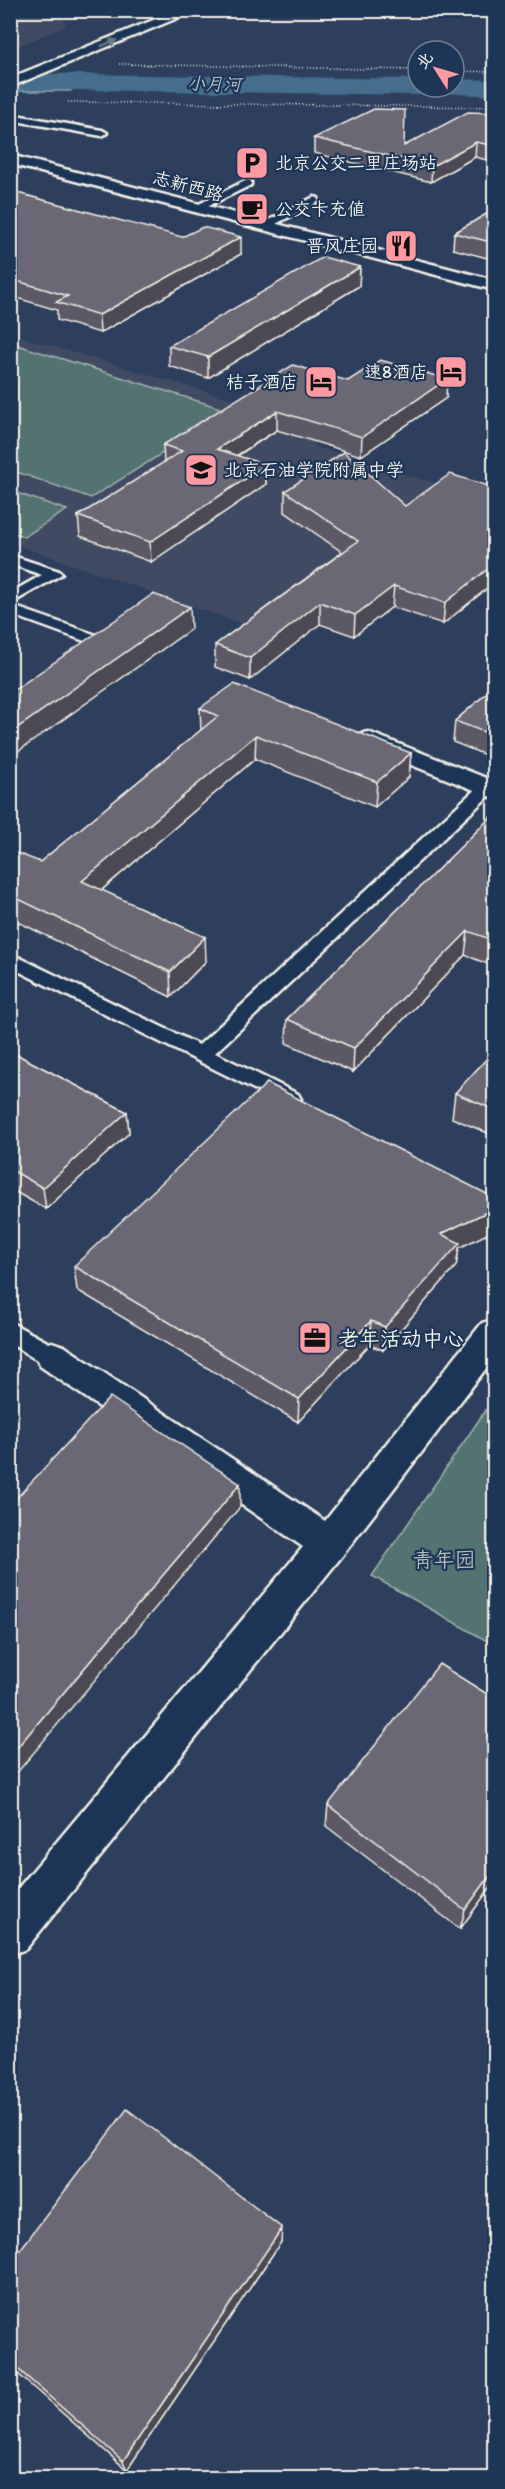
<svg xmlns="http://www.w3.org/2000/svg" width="505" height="2489" font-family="Itim,'LXGW WenKai TC',sans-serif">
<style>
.built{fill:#404b64}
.green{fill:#537372;stroke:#a4b2ad;stroke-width:1.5}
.water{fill:#456d8c;stroke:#8ba2b1;stroke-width:1.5}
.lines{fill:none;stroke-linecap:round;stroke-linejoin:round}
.river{fill:#456d8c;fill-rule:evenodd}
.lane-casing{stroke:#f4f1e8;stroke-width:5}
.street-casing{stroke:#f4f1e8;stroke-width:5}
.secondary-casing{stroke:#f4f1e8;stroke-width:5}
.path{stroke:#f4f1e8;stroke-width:1.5;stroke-dasharray:1 2;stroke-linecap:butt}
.lane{fill:#1d3557;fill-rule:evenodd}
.street{fill:#1d3557;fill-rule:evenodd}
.secondary{fill:#1d3557;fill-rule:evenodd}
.wall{fill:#5c5965;stroke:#f4f1e8;stroke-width:1.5}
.shaded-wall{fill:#4b4852;stroke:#f4f1e8;stroke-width:1.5}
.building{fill:#6b6775;stroke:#f4f1e8;stroke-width:1.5}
.oneway{fill:#68778a}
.labels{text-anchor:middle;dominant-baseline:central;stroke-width:4.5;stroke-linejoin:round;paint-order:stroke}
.far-water-label{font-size:18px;font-style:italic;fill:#b7c3c8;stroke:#1d3557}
.far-poi-label{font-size:18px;fill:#f4f1e8;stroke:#1d3557;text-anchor:start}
.far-street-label{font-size:18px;fill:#f4f1e8;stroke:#1d3557}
.poi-label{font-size:21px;fill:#f4f1e8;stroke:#1d3557;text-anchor:start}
.park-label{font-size:21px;fill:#b4bfb9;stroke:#1d3557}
</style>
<rect width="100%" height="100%" fill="#2d3f5d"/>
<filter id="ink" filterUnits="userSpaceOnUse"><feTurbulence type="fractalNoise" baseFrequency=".0167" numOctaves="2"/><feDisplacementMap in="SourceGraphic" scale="12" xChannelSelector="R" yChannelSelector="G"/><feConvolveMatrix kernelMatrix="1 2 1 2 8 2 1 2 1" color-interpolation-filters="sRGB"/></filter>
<g filter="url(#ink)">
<path class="built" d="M11,10l50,1 5,15 -55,23z
M11,334l326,96 -24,16 156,48 -192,142 -266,-93z"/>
<path class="green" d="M11,343l219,68 -139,87 -80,-28z
M11,491l56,19 -43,27 -13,-5z
M494,1398v247l-122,-69z"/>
<path class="water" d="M10,79h78l-18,12h-59z"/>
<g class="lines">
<path class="river" d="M10,73l408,6v8h14l-4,6 -10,2 -408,-6z
M454,79l40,1v16l-52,-3 -4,-6h16z"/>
<g class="lane-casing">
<path id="lane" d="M10,114l92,16 5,3 -5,3 -92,-16z
M247,180l4,1v4l-51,25 -9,-2z
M314,197l4,1v4l-50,26 -10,-2z
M10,555l49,16 3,3 -52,30v-11l32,-18 -32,-11z
M10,605l98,34 2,3 -15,12h-12l-2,-3 9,-8 -80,-29z
M487,783l7,3 -1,6 -278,261 83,41 3,5 -3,5 -7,2 -7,-2 -274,-137v-14l189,92 282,-261z
M10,1322l50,27 4,7 -4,7c-17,5 -35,-11 -50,-20z"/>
</g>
<g class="street-casing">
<path id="street" d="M368,732l126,49v17l-135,-54 -3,-5 3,-5z
M494,1319v39l-152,198 -316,393 -16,6v-57l293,-351 -263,-181 -5,-10 5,-10 12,-4 12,4 261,175 157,-198z"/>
</g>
<g class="secondary-casing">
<path id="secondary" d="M178,10h19l-187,77v-9z
M10,155l484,125v10l-484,-126z"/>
</g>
<path class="path" d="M119,64l299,6
M454,71l40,1
M68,102l426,5"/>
<use href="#lane" class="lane"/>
<use href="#street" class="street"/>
<use href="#secondary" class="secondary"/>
</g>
<path class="wall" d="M495,113v49l-20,-5 -44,25 -117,-29v-15l90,8z
M10,191l231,63 -141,79 -43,-13v-10l-47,-14z
M495,209v51l-42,-11 1,-16z
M360,267l-1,19 -151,92 -39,-12v-20z
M348,381l98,17 -85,58 -84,-26 -40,26 29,9v19l-115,78 -71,-26 -2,-20 86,-53 -1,-18z
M495,488v94l-52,42 -51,-17 -38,29 -34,-12 -70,56 -35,-13v-22l127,-93 -57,-40v-21l120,15z
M495,686v73l-42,-17 2,-21z
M200,708l211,45 -2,24 -34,30 -120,-48 -153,131 104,71 -35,36 -161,-79v-61l30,5 161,-132z
M495,813v154l-30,-12 -112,117 -67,-29 1,-24z
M495,1050v86l-43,-18 3,-25z
M10,1051l117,61 2,21 -83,76 -36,-20z
M459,1248l-3,18 -73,84 -14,-5 -71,77 -221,-132 -3,-24z
M495,1699v182l-35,48 -134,-103 2,-21z
M281,2242l-154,228 -117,-103v-104z"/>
<path class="shaded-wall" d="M476,142l-1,15 -44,25 1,-16z
M241,237v17l-141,79 -1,-18z
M360,267l-1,19 -151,92v-21z
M447,379l-1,19 -85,58 1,-19z
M277,411v19l-60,38v-19z
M266,465v19l-115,78 -1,-20z
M495,563v19l-52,42 2,-21z
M394,586l-2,21 -38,29 1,-21z
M320,602v22l-70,56v-22z
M190,607l1,22 -181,128v-24z
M256,735l-1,24 -171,146 -2,-24z
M411,753l-2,24 -34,30 2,-25z
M468,931l-3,24 -112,117 1,-24z
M205,937l1,24 -35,36 -1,-25z
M127,1112l2,21 -83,76 -3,-21z
M495,1208v22l-36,18 -3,18 -73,84 2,-23 56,-93z
M371,1321l-2,24 -71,77 1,-23z
M240,1484v23l-230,274v-25z
M495,1869v12l-35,48 5,-19z
M282,2228l-1,14 -154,228 -4,-9z"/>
<path class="building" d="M374,109l31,1 -1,36 64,-34 27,1v33l-19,-4 -44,24 -118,-28z
M10,191l172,46 21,-10 38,10 -142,78 -43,-13 12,-6 -58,-17z
M495,209v34l-41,-10z
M323,257l37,10 -152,90 -39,-11z
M380,360l67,19 -85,58 -85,-26 -60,38 49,16 -116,77 -72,-26 104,-65 -19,-6 130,-80 55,16z
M344,452l61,54 45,-32 45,14v75l-50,40 -51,-17 -39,29 -35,-13 -70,56 -35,-13 143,-104 -73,-50z
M153,594l37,13 -180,126v-40z
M234,684l177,69 -34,29 -121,-47 -174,146 123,56 -35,35 -160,-77v-38l7,-4 23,9 178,-146 -18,-8z
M495,686v50l-40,-15z
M495,813v128l-27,-10 -114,117 -67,-29z
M495,1050v60l-40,-17z
M10,1051l117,61 -84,76 -33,-19z
M267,1083l228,115v10l-54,26 19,9 -75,84 -14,-6 -72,78 -225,-133z
M110,1397l130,87 -230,272v-251z
M439,1664l56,35v170l-30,41 -137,-105z
M127,2109l155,119 -159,233 -113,-99v-99z"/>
<defs><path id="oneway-solid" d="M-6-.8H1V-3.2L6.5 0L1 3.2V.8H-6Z" transform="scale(1.5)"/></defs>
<use class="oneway" href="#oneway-solid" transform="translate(109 43) rotate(-22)"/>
</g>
<defs>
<g id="parking-square" transform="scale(1.725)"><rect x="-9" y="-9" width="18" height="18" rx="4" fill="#ff9aa2" stroke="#1d3557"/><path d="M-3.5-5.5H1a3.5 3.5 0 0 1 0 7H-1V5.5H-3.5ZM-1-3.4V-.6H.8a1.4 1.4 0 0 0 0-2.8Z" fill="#111"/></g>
<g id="cafe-square" transform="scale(1.725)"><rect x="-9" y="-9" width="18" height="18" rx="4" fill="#ff9aa2" stroke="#1d3557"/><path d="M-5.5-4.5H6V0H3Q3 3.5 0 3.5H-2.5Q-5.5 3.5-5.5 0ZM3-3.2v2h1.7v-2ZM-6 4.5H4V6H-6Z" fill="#111"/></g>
<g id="restaurant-square" transform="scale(1.725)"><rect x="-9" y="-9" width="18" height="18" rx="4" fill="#ff9aa2" stroke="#1d3557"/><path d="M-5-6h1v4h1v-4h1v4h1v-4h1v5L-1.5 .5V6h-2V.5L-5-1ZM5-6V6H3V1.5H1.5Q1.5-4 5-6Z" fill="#111"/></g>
<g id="hotel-square" transform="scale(1.725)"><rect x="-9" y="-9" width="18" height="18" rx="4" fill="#ff9aa2" stroke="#1d3557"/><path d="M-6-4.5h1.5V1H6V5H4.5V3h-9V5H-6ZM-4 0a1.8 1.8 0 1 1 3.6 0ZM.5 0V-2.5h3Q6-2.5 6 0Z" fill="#111"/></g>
<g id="school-square" transform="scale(1.725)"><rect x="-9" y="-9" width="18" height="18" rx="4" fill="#ff9aa2" stroke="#1d3557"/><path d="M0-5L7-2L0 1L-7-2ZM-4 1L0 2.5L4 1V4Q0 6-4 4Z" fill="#111"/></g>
<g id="office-square" transform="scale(1.725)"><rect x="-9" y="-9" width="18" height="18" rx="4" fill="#ff9aa2" stroke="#1d3557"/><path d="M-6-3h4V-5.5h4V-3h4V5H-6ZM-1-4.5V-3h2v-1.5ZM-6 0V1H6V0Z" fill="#111"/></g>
</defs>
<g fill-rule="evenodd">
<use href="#parking-square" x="252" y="163"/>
<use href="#cafe-square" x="252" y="209"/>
<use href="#restaurant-square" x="401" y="246"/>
<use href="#hotel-square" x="451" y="372"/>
<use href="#hotel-square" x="321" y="382"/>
<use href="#school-square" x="201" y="470"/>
<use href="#office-square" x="315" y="1338"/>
</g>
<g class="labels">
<g class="far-water-label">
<text transform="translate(214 84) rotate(1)">小月河</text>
</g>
<g class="far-poi-label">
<text x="275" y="163">北京公交二里庄场站</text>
<text x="275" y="209">公交卡充值</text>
<text x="378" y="246" text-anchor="end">晋风庄园</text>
<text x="428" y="372" text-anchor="end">速8酒店</text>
<text x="298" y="382" text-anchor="end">桔子酒店</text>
<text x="224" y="470">北京石油学院附属中学</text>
</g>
<g class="far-street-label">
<text transform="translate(188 186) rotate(15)">志新西路</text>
</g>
<g class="poi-label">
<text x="338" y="1338">老年活动中心</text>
</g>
<g class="park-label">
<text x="444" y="1559">青年园</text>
</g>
</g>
<rect width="505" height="2489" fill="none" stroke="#1d3557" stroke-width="36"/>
<rect x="18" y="18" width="469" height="2453" fill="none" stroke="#f4f1e8" stroke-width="2" filter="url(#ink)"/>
<g transform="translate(436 69) rotate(307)"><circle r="28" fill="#1d3557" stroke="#738091" stroke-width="1.5"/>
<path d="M0-4.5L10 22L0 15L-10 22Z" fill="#ff9aa2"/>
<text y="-9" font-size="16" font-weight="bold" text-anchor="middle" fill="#f4f1e8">北</text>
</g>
</svg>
